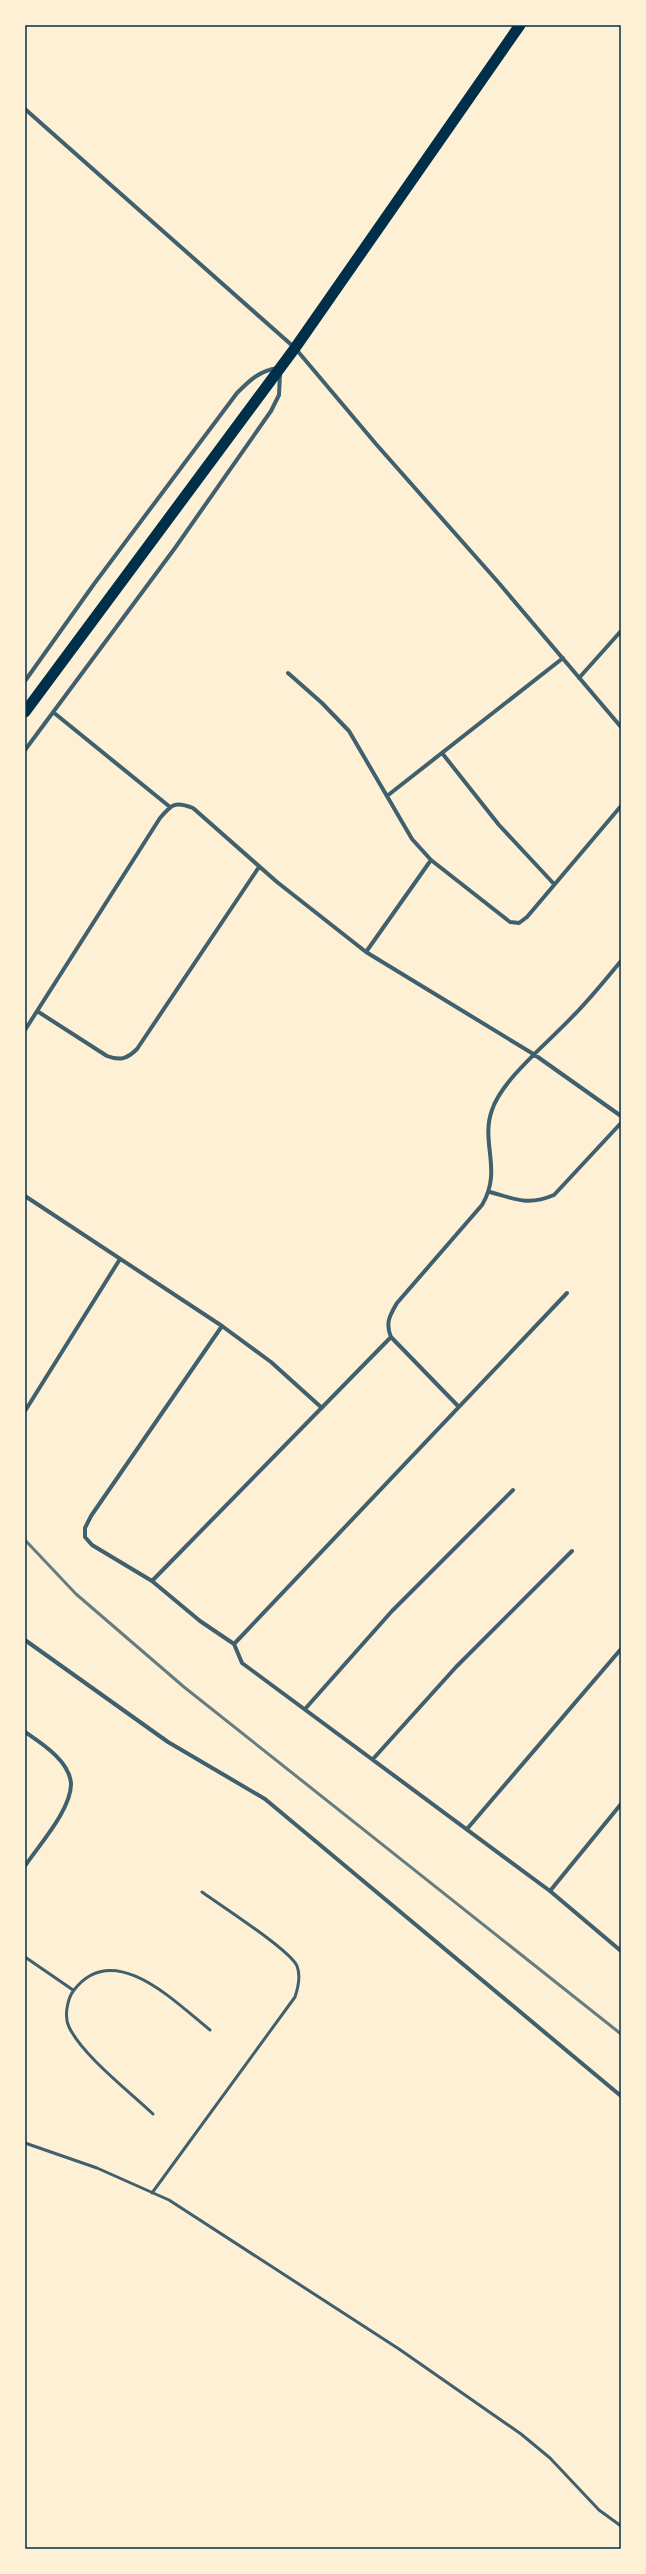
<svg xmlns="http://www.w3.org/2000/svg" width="646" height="2574" font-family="'Public Sans',sans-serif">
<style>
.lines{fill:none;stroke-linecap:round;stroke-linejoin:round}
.service{stroke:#3f606c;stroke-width:3}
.minor{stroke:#3f606c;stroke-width:4}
.trunk{stroke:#003049;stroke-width:11}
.rail{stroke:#657d81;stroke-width:3}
.neatline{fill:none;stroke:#003049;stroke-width:1.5}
</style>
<rect width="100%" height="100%" fill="#fdf0d5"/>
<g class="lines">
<path class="service" d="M25,1957l48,33
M153,2114c-24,-23 -70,-58 -84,-87 -5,-10 -2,-28 5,-37 40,-52 102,13 136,40
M25,2143l72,25 72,32 230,149 122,85 29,24 49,52 22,16
M152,2193l143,-196c3,-9 6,-21 2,-31 -7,-16 -77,-61 -95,-74"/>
<path class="minor" d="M25,109l270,239 81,96 122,138 123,145
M288,673l34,30 27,28 63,108 19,21 79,62 9,1 8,-6 94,-111
M579,678l42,-47
M25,681l69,-97 143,-191c13,-13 22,-22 41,-25
M53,712l117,95
M25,750l150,-202 96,-137 8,-16 1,-21
M442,753l57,72 55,59
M387,796l176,-138
M366,952l65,-92
M37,1011l70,45c13,5 20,3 30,-7l122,-182
M25,1030l135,-212c12,-14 15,-17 33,-10l84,74 89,70 169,103 86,61
M490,1192c25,7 38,14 64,3l67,-72
M25,1196l197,130 49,36 51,46
M567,1293l-333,351 8,19 308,228 71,60
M222,1326l-131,190 -6,12v9l7,8 60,36 48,40 34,23
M458,1406l-67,-69c-6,-14 -1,-22 6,-34l85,-98c21,-35 -2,-62 10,-95 10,-31 58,-69 81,-94 17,-17 32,-36 48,-55
M25,1411l95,-152
M152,1581l239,-244
M25,1640l143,102 97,57 356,297
M305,1709l87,-98 121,-121
M25,1732c16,11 45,29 46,52 0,26 -32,61 -46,82
M373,1759l83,-92 116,-116
M467,1829l154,-180
M550,1891l71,-87"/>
<path class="trunk" d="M25,712l270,-364 225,-323"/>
<path class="rail" d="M25,1540l51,54 108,93 437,347"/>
</g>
<rect width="646" height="2574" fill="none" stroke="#fdf0d5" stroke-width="52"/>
<rect x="26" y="26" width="594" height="2522" class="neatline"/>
</svg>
